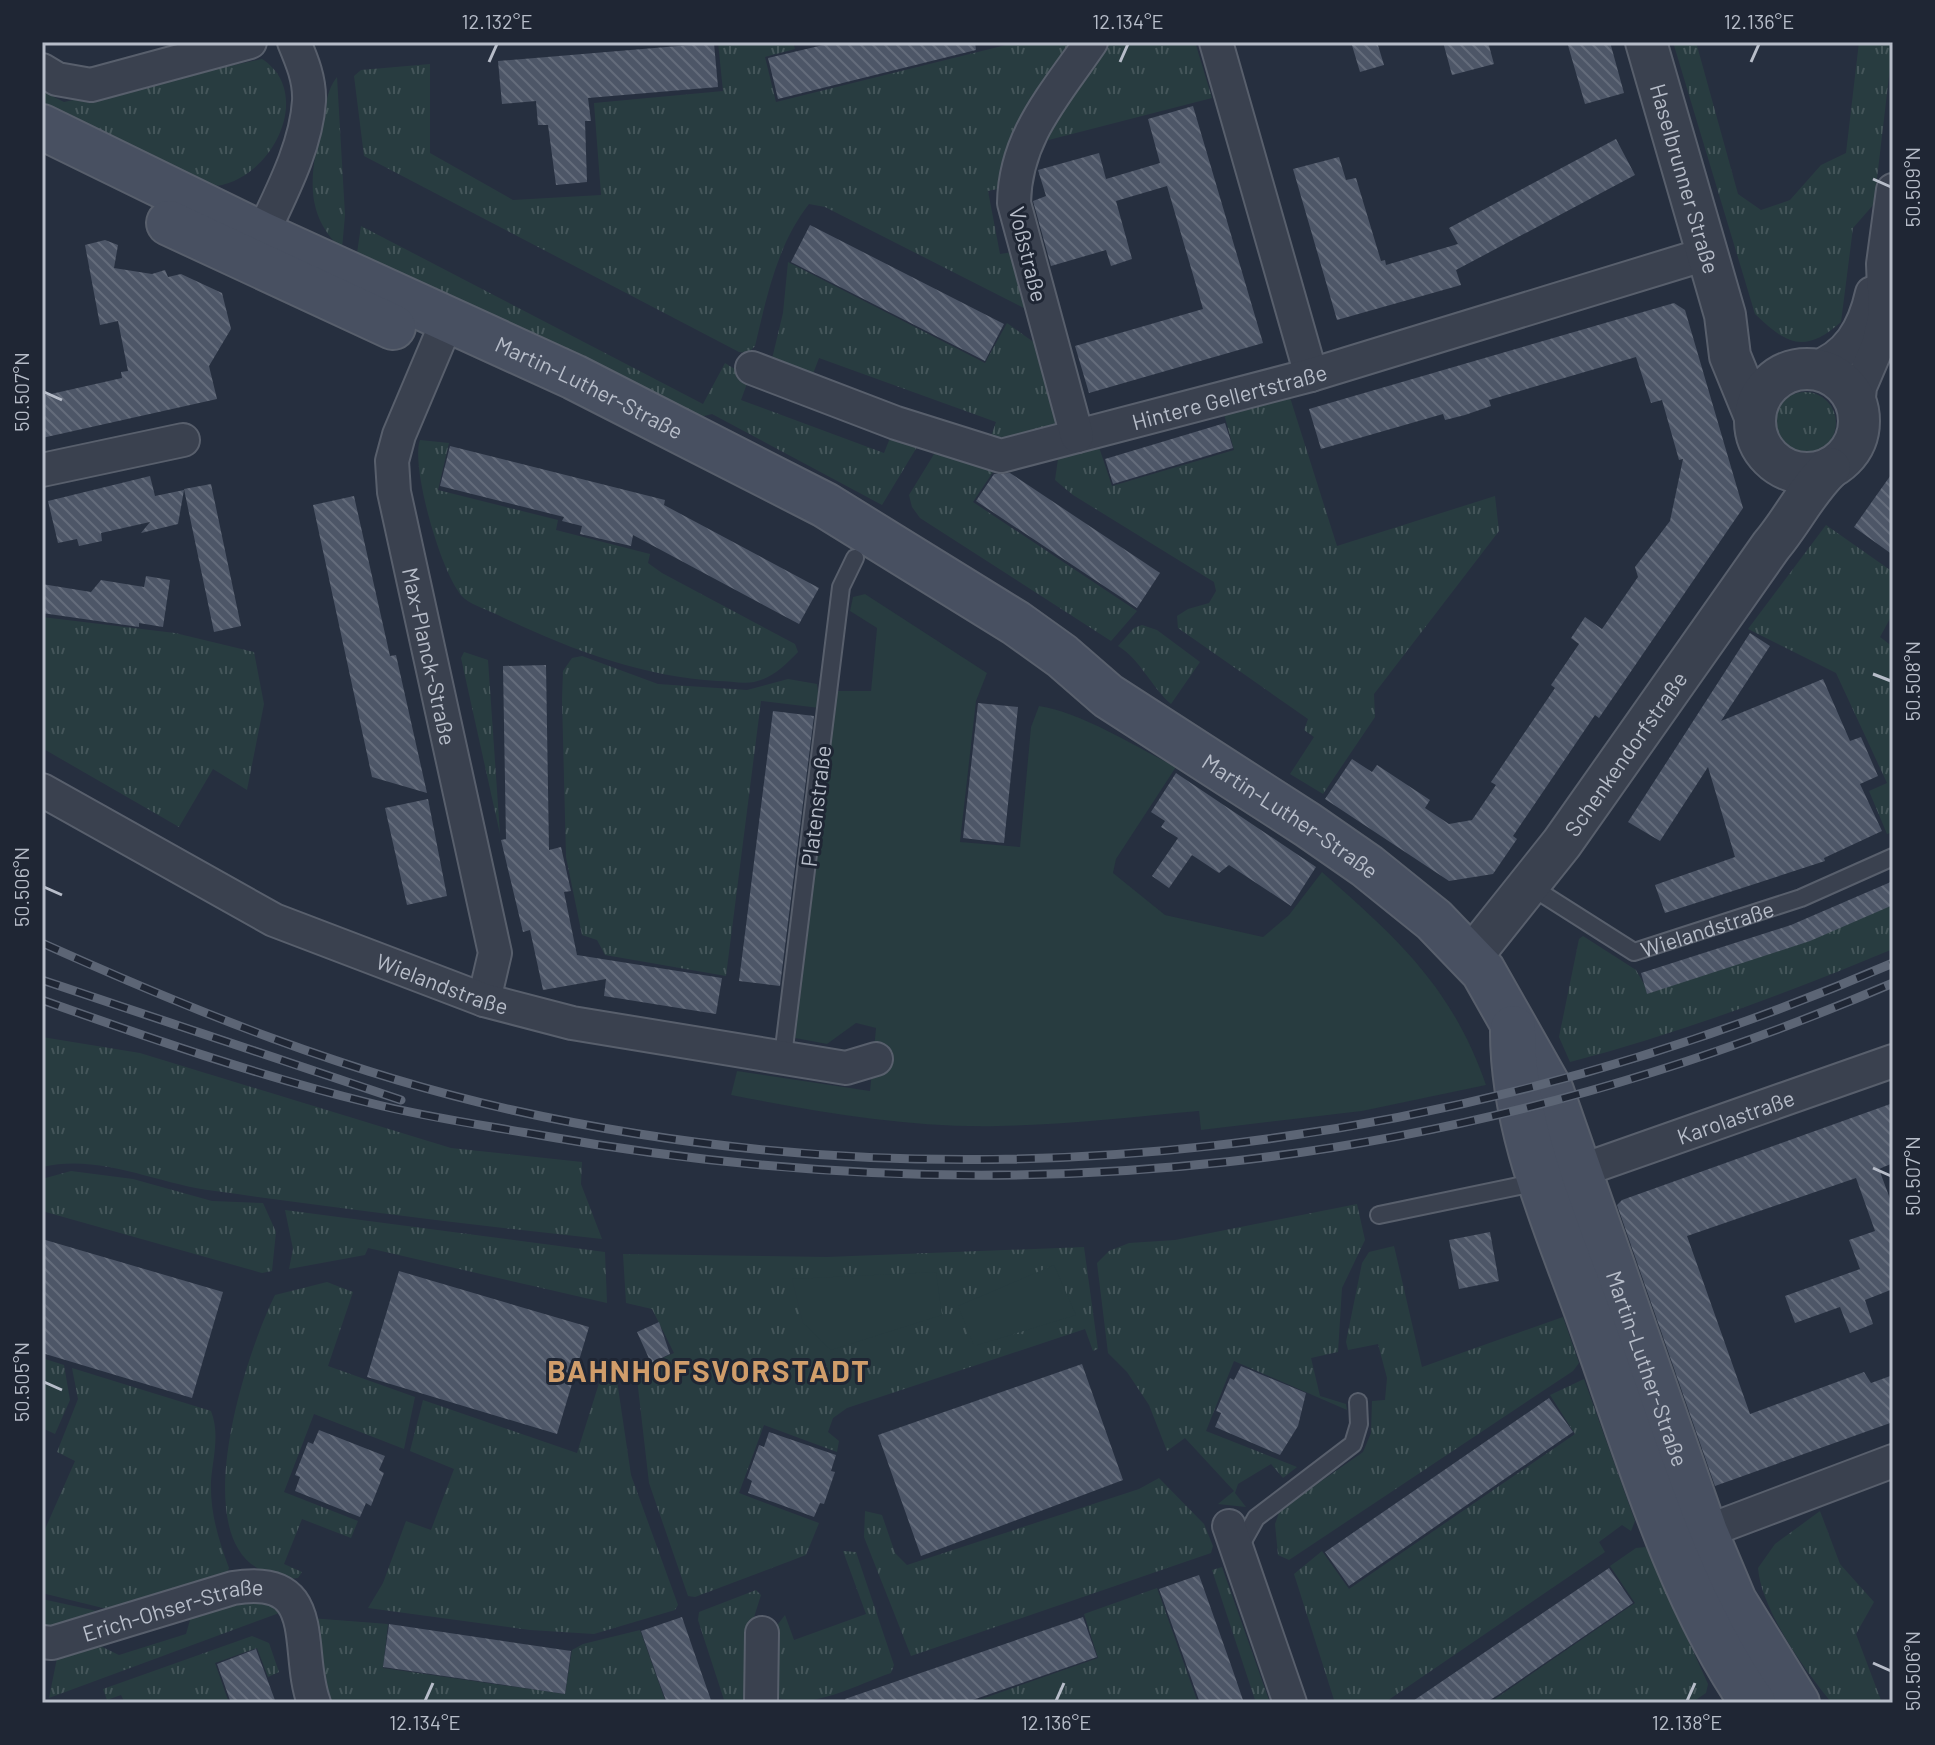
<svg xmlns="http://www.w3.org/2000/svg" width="1935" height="1745" font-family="Barlow,sans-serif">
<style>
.grass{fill:url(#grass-tufts)}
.green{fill:#283c40}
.building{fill:url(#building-back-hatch)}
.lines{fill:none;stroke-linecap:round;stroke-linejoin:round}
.service-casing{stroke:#585f6c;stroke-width:20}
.minor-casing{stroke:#585f6c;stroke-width:36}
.tertiary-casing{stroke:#585f6c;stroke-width:44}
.secondary-casing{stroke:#585f6c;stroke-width:48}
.service{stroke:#3a414f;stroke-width:16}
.minor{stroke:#3a414f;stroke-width:32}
.tertiary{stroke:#3a414f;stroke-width:40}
.secondary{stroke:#485061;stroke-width:44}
.rail-casing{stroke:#5c6575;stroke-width:9}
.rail{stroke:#1f2634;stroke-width:6;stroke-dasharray:18;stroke-linecap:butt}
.ticks{fill:none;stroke:#b7bdc9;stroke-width:3}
.labels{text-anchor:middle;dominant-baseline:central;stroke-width:6;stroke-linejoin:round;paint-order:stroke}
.street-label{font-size:22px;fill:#b7bdc9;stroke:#1f2634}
.district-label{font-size:30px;font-weight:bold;letter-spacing:2px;fill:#d09d6a;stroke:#1f2634}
.neatline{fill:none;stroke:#b7bdc9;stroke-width:3}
.ticks-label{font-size:20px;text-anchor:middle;fill:#b7bdc9}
</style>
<defs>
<pattern id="grass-tufts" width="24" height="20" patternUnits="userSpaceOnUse" patternTransform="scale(2)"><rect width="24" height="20" fill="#283c40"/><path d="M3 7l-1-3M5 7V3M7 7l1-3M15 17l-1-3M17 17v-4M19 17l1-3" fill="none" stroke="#45565a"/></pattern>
<pattern id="building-back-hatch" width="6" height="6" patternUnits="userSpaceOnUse" patternTransform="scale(2)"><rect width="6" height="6" fill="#4d5667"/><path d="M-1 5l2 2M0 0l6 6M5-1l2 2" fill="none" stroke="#646c7b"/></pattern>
</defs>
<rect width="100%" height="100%" fill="#262f3f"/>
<path class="grass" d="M718,42h75l2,7 -30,8 11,45 242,-60h66l-77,145 -19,4 12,63 19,-3 9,59 -203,-103 -16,-3c-32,41 -42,92 -54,142l-7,7 -9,-1 -375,-196 -10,-80 7,-6 69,-6v89l83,47 88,-5 -7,-92 129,-12z
M1111,42h84l17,56 -179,46 64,-90z
M1673,42h23l42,152 23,16 29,-10 31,-35 25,-12 13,-111h34l-19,162 -21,24 -12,94c-36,32 -54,23 -86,-8z
M262,59c59,38 -1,140 -65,126 -14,-3 -31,-15 -44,-22 -37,-18 -74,-36 -111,-54v-18l22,11z
M337,77l8,138 -3,34c-40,-35 -31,-79 -20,-125 4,-17 4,-33 15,-47z
M361,226l342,178 22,-41 24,15 -8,22 143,53 8,-20 25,8v6l-35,58 -170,-91 -16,4 -336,-159 -3,-6z
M788,262l197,101 22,-40 32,23 20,79 -70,17 7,-20 -177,-64 -8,21 -40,-16 12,-50z
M1287,388l50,158 158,-50 4,35 -125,163 1,23 -52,77 -33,-20 24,-37 -10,-7 4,-11 -130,-91 -1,-12 11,-7 21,-6 7,-12 -2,-9 -141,-87 -18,-15 3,-21 40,-15 14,42 122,-36 -12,-43z
M1774 423a31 31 0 1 1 62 0a31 31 0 1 1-62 0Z
M420,440l29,3 -11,47 120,30 -2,10 94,24 -2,9 14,10 133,71 3,8c-13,13 -25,26 -44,30 -11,2 -25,-1 -36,-1 -76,-4 -152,-33 -220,-66 -10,-5 -24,-9 -33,-16 -22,-17 -55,-133 -45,-159z
M939,446l60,17 -26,39 164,109 -26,30 -191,-123 -8,-11 -3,-12z
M1826,525l67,47v41l-13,24 13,10v185l-6,2 -18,-43 18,-8 -51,-110 -88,-44z
M42,617l133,16 79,19 10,52 -17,86 -34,-21 -34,58 -137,-79z
M1142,625l15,5 43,32 -29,42c-20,-17 -30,-44 -53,-58l16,-18z
M464,652l24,8 12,174 -39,-176z
M582,656l76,28 89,6 41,-11 29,5 3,24 -59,-7 -35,275 -121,-21 -8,-15 -15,-5 -16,-78 -4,-158 1,-28 9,-13z
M1893,901v48c-106,44 -212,84 -323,113l-11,-25 20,-98 4,-3 53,34 13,23z
M42,1037l98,16 311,95 131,14 -1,22 21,55c-129,-14 -258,-30 -387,-48 -58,-7 -115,-38 -173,-24z
M71,1171l62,8 79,22 51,2 13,29 -4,39 -10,2 -220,-62v-32z
M1357,1204l8,36 -23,48 -4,64 -27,6 9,38 26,8 1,6 -113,-49 -28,70 91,36 -14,11 -12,-14 -33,20 -3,9 11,14 -28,-3 16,-13 -49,-53 -18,13 -18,-46 -22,-33 -19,-19 -11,-90 12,-12 20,-8 46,-3z
M285,1210l320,42 2,51 -239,-55 -3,7 -76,14 4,-20z
M1394,1246l28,121 141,-50 16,46 -6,8 -284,189 -11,-5 -3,-31 5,-14 83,-58 8,-19 1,-32 13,-1 2,-22 -9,-34 -30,6 -2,-8 16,-79 7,-11z
M1084,1247l14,102 -5,2 -8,-22 -238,79 -14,10 -5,14 11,9 -2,11 -73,-27 -25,68 80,30 -13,32 -111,42 -7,-1 -39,-113 -13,-113 38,-17 -22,-44 -26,-6 -3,-49 204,3z
M327,1282l26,10 -25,74 87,31 -11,52 -90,-35 -30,78 74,29 -7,17 -49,-19 -18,45 18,8 -4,6c-14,2 -22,-1 -35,-7 -78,-34 -16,-220 12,-276z
M42,1358l22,7 6,35 -15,34 -13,-6z
M72,1368l139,43c9,23 2,46 0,70 -1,32 7,57 18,87l-2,5 -108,39 -77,-19v-57l33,-75 -18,-9 21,-53z
M616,1374l15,101 47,130 -3,5 -81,24 -64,-4 -162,-22 15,-25 23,-62 25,9 23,-61 -44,-18 13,-51 154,53 24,-76z
M1584,1379l51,142 -4,10 -9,-6 -23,17 6,10 -221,151h-49l-41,-129 28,-23 27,38 226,-155 -25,-39z
M1159,1478l45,46 9,22 -2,7 -300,103 -47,-119 1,-26 17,4 13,38 12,12 232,-76z
M1820,1511l20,53 34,38 -18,32 26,69h-50c-27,-32 -71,-94 -74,-135l17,-24z
M1646,1547l62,137 -2,9 -15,10h-202l146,-100 -25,-37 26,-18z
M843,1551l13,1 38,113 -3,8c-36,12 -87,42 -121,21l5,-66 10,-13 9,25 72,-26z
M1222,1567l48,136h-14l-44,-133z
M1157,1588l41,115h-228l128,-45 -14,-44z
M756,1590l5,5 -12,38 -1,70h-23l-27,-83 1,-8z
M243,1594l25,5 14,13 -233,86 9,-45 40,-8 21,10 67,-21 6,-21z
M42,1599l73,16 -73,19z
M310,1618l78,6 -5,44 182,26 7,-44 11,-6 57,-14 26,73h-338z
M252,1636l17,7 10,29 -11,5 -11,-29 -42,15 14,40h-104l-4,-8 -14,5 -4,-11z"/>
<path class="green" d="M865,594l122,79 -11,28 -16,141 60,5 11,-120 8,-21c44,7 97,41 137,61l-60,92 -3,14 52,42 98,22 26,-22 33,-43c76,67 130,115 164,213l-124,26 -161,19 -2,-19c-67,6 -134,14 -201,15 -89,2 -180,-14 -267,-31l6,-24 133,20 6,-63 -20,-5 -29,21 -32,-6 42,-347h34l6,-63 -27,-17 3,-14z
M1054,1265l22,50 -102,31 -16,-40z
M936,1272l6,43 -111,35 -28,-27 -11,-44z"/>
<path class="building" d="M836,42h139l1,8 -198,49 -10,-41z
M1351,42h26l7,23 -24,7z
M1443,42h45l6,22 -42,11z
M1567,42h43l14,51 -39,11z
M714,43l4,44 -130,11 3,23h-6l2,61 -31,3 -8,-60h-10l-2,-24 -34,3 -4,-43z
M1193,106l70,237 -174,50 -14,-47 128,-37 -36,-123 -51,15 16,58 -21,7 -5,-16 -55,16 -18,-65 13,-5 -8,-26 61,-17 7,26 54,-16 -12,-44z
M1616,139l19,36 -179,95 5,15 -124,35 -44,-151 46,-12 7,23 10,-2 25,83 4,-1 1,5 72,-21 -9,-16z
M810,225l194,99 -19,37 -194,-99z
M105,240l13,5 -4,23 38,6 13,-4 3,7 13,-3 41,19 9,36 -22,37 8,33 -175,39v-42l80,-18 -1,-6 7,-1 -10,-50 -18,4 -15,-80z
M1674,303l11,7 58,198 -144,210 -4,-3 -82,121 4,3 -24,35 -44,7 -124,-82 27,-40 20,13 5,-7 53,35 -5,8 24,16 23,-4 24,-35 -5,-3 64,-94 -4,-3 28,-41 -8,-6 14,-21 17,12 36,-52 -3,-10 35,-46 13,-62 -4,1 -17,-60 -11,3 -15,-46 -147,43 2,6 -26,9 -20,5 -2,-6 -122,35 -12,-40z
M1225,423l8,25 -120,36 -8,-25z
M450,446l215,54 -1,5 155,83 -20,36 -166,-89 -2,11 -51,-12 2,-8 -20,-5 2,-4 -124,-31z
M1893,472v83l-39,-28z
M1010,473l150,100 -23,35 -161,-107 18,-27z
M150,476l5,20 29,-6 -6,34 -37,9 9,-11 -49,11 1,8 -23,5 -2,-7 -19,4 -10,-42z
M211,484l30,142 -27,6 -30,-143z
M354,496l36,160 6,-1 31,138 -55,-16 -59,-272z
M146,576l24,4 -7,47 -24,-4v4l-97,-14v-29l49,8 10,-12 43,7z
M1750,633l20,13 -49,75 102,-42 27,62 11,-4 17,39 -18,8 22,47 -58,27 1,3 -160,52 -10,-28 80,-28 -27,-90 -48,74 -32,-19z
M546,665l3,185 12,-3 10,44 -7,1 13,63 145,23 -6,36 -112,-18 2,-17 -63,11 -13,-60 -7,2 -22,-92 5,-1 -3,-173z
M978,703l40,4 -14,136 -41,-5z
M773,711l41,5 -34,270 -41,-5z
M1176,773l140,94 -25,39 -62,-41 -10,8 -27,-18 -23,33 -17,-12 26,-38 -17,-11 4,-6 -14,-9z
M428,799l19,97 -40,9 -22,-97z
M1893,881v24l-83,36 -163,53 -6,-21 150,-48z
M1893,1103v60l-14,6 14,38v82l-28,11 8,24 -23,9 -10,-26 -45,16 -10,-27 75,-27 -11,-29 26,-9 -19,-53 -169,58 63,178 114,-42 7,11 22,-8v47l-178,64 -98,-281 5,-5z
M1490,1232l9,49 -40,8 -10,-49z
M42,1239l181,53 -31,106 -150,-45z
M399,1271l190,56 -32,107 -190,-57z
M659,1322l11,32 -19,9 -14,-31z
M1082,1364l41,116 -202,76 -43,-121z
M1241,1366l65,27 -8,33 -18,29 -65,-28 6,-14 -5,-2 14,-33 4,2z
M1549,1398l24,34 -224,154 -24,-34z
M319,1430l66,26 -6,14 5,3 -13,33 -5,-3 -6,14 -65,-26 5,-14 -5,-2 13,-33 5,2z
M769,1432l67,23 -5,16 4,1 -11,32 -4,-1 -6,14 -66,-24 4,-12 -5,-3 12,-33 5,2z
M1609,1568l24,35 -135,92 -13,8h-75z
M1199,1575l33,93 12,35h-44l-41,-114z
M682,1617l11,32 19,54h-45l-8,-21 -18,-51z
M1083,1617l14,40 -133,46h-119v-4z
M389,1624l182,27 -6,43 -182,-27z
M256,1649l20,54h-45l-14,-39z"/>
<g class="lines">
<g class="service-casing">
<g id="service">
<path id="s1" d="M1530,886l104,66 167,-54 92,-41"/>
<path d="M783,1056l58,-469 14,-29"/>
<path d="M1379,1215l159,-33"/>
<path d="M1238,1550l18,-32 97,-74 6,-20 -1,-22"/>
</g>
</g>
<g class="minor-casing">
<g id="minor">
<path d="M1216,42l95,333"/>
<path d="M42,70l15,9 34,6 159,-43"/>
<path d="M254,252c20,-46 52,-100 55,-151 1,-21 -7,-40 -15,-59"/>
<path id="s2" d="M448,319l-49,116 -7,26 2,31 101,461 -11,47"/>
<path id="s3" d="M752,368l144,55 105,33 310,-81 395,-121"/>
<path d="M1812,369c36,-12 52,-40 60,-76"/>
<path d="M1858,408l2,-21 18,-42 7,-31 -2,-50 10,-74"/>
<path d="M1077,436l-63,-233c1,-66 41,-108 77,-161"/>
<path d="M42,470l141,-30"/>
<path id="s4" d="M42,790l232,130 210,80 88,23 274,45 30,-9"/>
<path id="s5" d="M1577,1172l316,-111"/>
<path d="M1229,1526l61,177"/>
<path d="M1705,1532l188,-71"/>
<path id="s6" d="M42,1642l10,1 181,-55c91,-15 61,62 81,115"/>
<path d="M761,1703l1,-70"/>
</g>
</g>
<g class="tertiary-casing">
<g id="tertiary">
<path id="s7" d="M1646,42l79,273 5,41 25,61"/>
<circle cx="1807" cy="421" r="52"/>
<path id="s8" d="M1472,956l90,-113 209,-297c22,-26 35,-55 59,-78"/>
</g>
</g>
<g class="secondary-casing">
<g id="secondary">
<path id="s9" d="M42,127l219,107 313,143 251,128 191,118 46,33 46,40 200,129 59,41 67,54 49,51 68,120 154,441 29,69 63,102"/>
<path d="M169,223l224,104"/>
<path d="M1513,1028c-1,103 45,201 79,297 43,121 87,273 161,378"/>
</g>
</g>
<use href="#service" class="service"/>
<use href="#minor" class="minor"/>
<use href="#tertiary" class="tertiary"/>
<use href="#secondary" class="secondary"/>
<g class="rail-casing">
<path id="rail" d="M42,943c151,68 308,131 470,167 465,103 946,41 1381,-147
M42,980l359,120
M42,1000c107,38 217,76 328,103 55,14 112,22 169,32 473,84 912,38 1354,-152"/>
</g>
<use href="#rail" class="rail"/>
</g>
<path class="ticks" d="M489,62l8,-18M1120,62l8,-18M1751,62l8,-18M1873,179l18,8M44,392l18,8M1873,674l18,7M44,887l18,8M1873,1168l18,8M44,1382l18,8M1873,1663l18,8M425,1701l8,-18M1056,1701l8,-18M1687,1701l8,-18"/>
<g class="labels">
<g class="street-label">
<text stroke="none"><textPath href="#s7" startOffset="142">Haselbrunner Straße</textPath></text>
<text transform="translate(1029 254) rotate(76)">Voßstraße</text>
<text stroke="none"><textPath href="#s9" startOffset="606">Martin-Luther-Straße</textPath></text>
<text stroke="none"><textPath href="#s3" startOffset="500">Hintere Gellertstraße</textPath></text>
<text stroke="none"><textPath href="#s2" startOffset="352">Max-Planck-Straße</textPath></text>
<text stroke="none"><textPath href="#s8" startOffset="254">Schenkendorfstraße</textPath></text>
<text transform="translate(815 806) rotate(-83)">Platenstraße</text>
<text stroke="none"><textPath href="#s9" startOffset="1430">Martin-Luther-Straße</textPath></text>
<text stroke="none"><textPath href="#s1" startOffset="200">Wielandstraße</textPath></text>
<text stroke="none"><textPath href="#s4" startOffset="446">Wielandstraße</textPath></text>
<text stroke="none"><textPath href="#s5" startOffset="168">Karolastraße</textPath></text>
<text stroke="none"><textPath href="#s9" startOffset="2110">Martin-Luther-Straße</textPath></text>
<text stroke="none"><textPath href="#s6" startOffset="136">Erich-Ohser-Straße</textPath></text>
</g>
<g class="district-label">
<text x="709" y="1370">BAHNHOFSVORSTADT</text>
</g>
</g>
<rect width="1935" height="1745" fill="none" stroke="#1f2634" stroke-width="88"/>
<rect x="44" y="44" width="1847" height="1657" class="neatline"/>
<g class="ticks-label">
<text x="497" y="29">12.132°E</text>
<text x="1128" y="29">12.134°E</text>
<text x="1759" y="29">12.136°E</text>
<text transform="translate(1913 187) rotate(-90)" y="7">50.509°N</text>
<text transform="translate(22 392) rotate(-90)" y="7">50.507°N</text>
<text transform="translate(1913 681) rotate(-90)" y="7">50.508°N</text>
<text transform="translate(22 887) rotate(-90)" y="7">50.506°N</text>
<text transform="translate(1913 1176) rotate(-90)" y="7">50.507°N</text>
<text transform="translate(22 1382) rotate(-90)" y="7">50.505°N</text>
<text transform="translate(1913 1671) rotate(-90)" y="7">50.506°N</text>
<text x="425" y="1730">12.134°E</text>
<text x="1056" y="1730">12.136°E</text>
<text x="1687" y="1730">12.138°E</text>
</g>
</svg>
